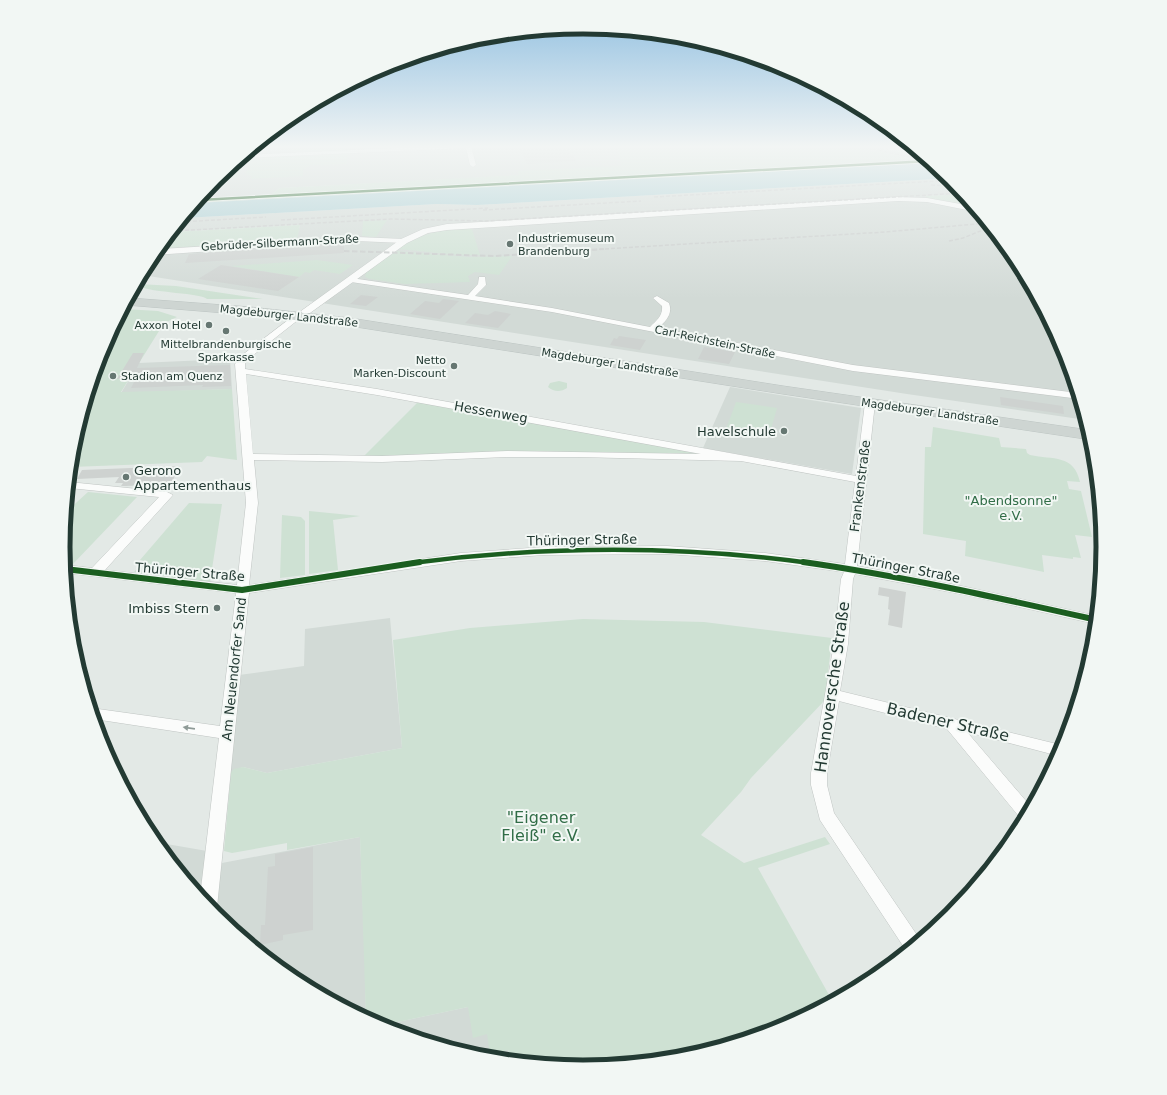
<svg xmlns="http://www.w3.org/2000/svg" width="1167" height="1095" font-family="'DejaVu Sans',sans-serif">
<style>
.built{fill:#d2dad6}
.green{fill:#cee1d3}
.water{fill:#a8ced3}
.building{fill:#ced2d0}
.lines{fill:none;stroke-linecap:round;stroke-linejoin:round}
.minor-casing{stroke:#c0c5c3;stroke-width:1}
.tertiary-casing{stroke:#c0c5c3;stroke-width:1}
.primary-casing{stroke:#bcc4c2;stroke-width:1}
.minor{fill:#fbfcfb;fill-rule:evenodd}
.tertiary{fill:#fbfcfb;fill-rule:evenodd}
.primary{fill:#ced5d2;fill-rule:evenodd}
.rail-far1{stroke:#c7cac9;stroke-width:1.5;stroke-dasharray:4 2;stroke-linecap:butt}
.rail{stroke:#c7cac9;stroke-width:2;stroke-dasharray:5.5 2.5;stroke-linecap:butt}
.cycleway-far2-casing{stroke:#f2f7f4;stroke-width:4}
.cycleway-far1-casing{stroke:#f2f7f4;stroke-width:6}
.cycleway-casing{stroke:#f2f7f4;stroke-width:8}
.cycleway-far2{stroke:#1b5e20;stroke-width:2.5}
.cycleway-far1{stroke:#1b5e20;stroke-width:4.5}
.cycleway{stroke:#1b5e20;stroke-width:6}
.oneway{fill:#8f9b97}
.poi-dot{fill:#667772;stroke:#f2f7f4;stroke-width:1.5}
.labels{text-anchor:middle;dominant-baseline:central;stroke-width:4;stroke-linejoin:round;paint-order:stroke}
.far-poi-label{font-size:11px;fill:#233a33;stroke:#f2f7f4;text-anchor:start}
.far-street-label{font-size:11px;fill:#233a33;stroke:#f2f7f4}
.street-label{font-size:13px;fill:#233a33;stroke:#f2f7f4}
.poi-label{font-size:13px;fill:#233a33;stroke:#f2f7f4;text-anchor:end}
.park-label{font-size:13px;fill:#316d47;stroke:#f2f7f4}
.near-street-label{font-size:16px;fill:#233a33;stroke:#f2f7f4}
.near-park-label{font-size:16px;fill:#316d47;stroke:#f2f7f4}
.rim{fill:none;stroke:#233a33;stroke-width:5}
</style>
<rect width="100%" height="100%" fill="#e3e9e6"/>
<path class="built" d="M257,146h361l4,24 -342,18 -9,7 -53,3 -17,-1 15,-18z
M851,146h19l55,12 -6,2z
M948,176l15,18 -37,2 2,2 27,4h15l46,57 48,90 22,71 -179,-26 -765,-119 9,-17 8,-9 137,-9 4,-15 -128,7 12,-14 253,-14 40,1 459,-26z
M230,359l2,30 -111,4 18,-30z
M730,387l131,21 -9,66 -149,-26z
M390,618l12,130 -135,25 -24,-6 -12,5 8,-97 65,-9 1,-37z
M360,837l5,125 1,57 -72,-39 -80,-66 8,-51z
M155,842l52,9 -5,48z
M468,1007l19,27 21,16 3,11 -29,-3 -103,-32z"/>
<path class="green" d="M291,146h101v1l-102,6z
M618,146h233l68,14 6,-2 7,5 -736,40 5,-6 17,1 53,-3 9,-7 239,-13 -1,-4 103,-5z
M344,154h3v10l-36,1 -8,5v6l-52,3 1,-3 -6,-2 4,-15 2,-1z
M240,159h4l-6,19 -25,5z
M963,194l7,8 -11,1 -31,-5 -3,-2z
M387,220l-11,17 -14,-1 1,-15z
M300,225l-3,15 -138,9 13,-17z
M471,226l9,29h-22l-60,-6c22,-17 47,-19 73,-23z
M396,251l73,6 43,-1 -13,19 -24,-3 -7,4 2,6 -65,2 -35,-5 -5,-2 1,-4z
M317,260l36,5 -13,9 -26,-4 -4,3 -5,-1 -6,5 -68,-11z
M138,284l38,2 87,13h-56c-5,-6 -55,-6 -69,-13z
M124,309l34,2 19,6 -21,10 3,4 -38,61 111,-3 5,71 -30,-4 -5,6 -131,5 2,-21 30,-98z
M559,381l8,2v5c-6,4 -13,4 -19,-1l2,-4z
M418,402l283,50v4l-338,1z
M736,402l41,6 -8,28 -43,-7z
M933,427l66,11 2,9 25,2 1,4 3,2c23,5 44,-1 50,27l-13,-1 2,8 12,2 11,46 -17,-2 6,23 -8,-1v2l-31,-4 2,17 -79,-16 1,-15 -43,-7 2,-87h6z
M88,492l49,5 -65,68 -7,-1 -2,-17 3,-35z
M189,503l33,1 -12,78 -76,-10 10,-11 -4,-1z
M309,511l51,5 -27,4 5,50 -29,4z
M282,515l19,2 4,4v54l-25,3z
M583,619l121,3 128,16 -7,62 -74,78 -10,14 -40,43 43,28 81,-26 5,7 -72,24 75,134 -51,26 -97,30 -102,10 -72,-7 -3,-11 -18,4 -3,-20 -14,4 -5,-31 -89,19 -13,-7 -6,-182 -73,13v-7l-55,10 -8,-2 7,-79 3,-3 9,-2 24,6 135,-25 -9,-108 77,-12z"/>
<path class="water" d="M932,163l16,13 -12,3 -459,26 -40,-1 -253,14 12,-15z"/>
<path class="building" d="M566,146l10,15 -49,3 -8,-16z
M328,244h16v9l-159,10 4,-9z
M221,265l78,12 -21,14 -80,-12z
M361,295l17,2 -12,9 -16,-2z
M443,299l16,2 -19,18 -30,-5 15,-13 14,2z
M495,311l16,3 -13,14 -33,-5 10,-10 13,2z
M619,336l27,4 -6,10 -30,-5 4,-7 3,1z
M704,347l31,5 -6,12 -31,-5z
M133,353h11l-7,15 93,-3 1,21 -29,1 1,-2 -72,3 5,-10 -19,1z
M1000,397l63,9 1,8 -63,-9z
M180,466l-9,18 -45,2h-5l2,-3h-8l4,-6 -42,2 5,-9z
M879,587l27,5 -4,36 -14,-3 2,-15 -2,-1 1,-12 -11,-2z
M313,847v83l-30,5v5l-23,5 1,-20h4l3,-58 7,-1v-12z"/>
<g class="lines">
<g class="minor-casing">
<path id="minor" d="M441,146h30l5,19 -3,2 -3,-2 -4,-17 -225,10 4,-3z
M967,206l9,3 4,5 -15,-5 -1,-1z
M357,237l47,2 4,2 -4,2 -47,-2 -203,14 4,-5 3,-1z
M479,277h6l1,8 -11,11 77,12 98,19c7,-7 13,-11 12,-21l-9,-8 4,-2 12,7c4,11 -3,18 -11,25l195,37 225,28 2,6 -227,-28 -301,-59 -201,-30 -4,-2 4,-2 117,17 10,-11z
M296,314h6l1,2 -56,44 -2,4v5l132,20 479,87 9,-73 2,-2h6l2,2 -18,163 109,21 131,29 -1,8 -130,-29 -111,-21 -2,5 -5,65 -8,47 225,55 -6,10 -92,-24 65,76 -7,13 -3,-1 -75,-91 -108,-28 -12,72v12l7,28 87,128 -14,11 -87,-132 -9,-35v-12l23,-129 7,-65 3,-7 -79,-11 -98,-7 -123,1 -83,6 -212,32 -32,314 -4,6 -13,-16 19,-159 -125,-19 -3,-11 129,18 16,-133 -170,-20 -1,-8 27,3 67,-71 -90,-9v-6l98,10 6,3 -68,75 132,15 9,-82 -11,-139 6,-8zM246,374l131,21 324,59 -194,-3 -125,5 -129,-2zM507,457h71l163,4 114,21 -10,82 -80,-11 -98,-7 -123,1 -83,6 -212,32 9,-82 -4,-43 128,2z"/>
</g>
<g class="tertiary-casing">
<path id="tertiary" d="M898,197l29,1 39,7 5,-2 3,4 -7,3 -40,-8 -29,-1 -451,29 -19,3 -21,10 -97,70h-8l-1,-2 100,-72 22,-10 24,-5z"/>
</g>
<g class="primary-casing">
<path id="primary" d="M129,298l121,9 100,11 433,68 306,44 3,10 -309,-46 -433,-68 -100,-11 -124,-10z"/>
</g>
<use href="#minor" class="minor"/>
<use href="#tertiary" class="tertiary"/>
<use href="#primary" class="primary"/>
<path class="rail-far1" d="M860,146l68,15
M931,185l26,1
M654,197l284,-16
M483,210l158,-9
M281,220l207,-12
M181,222l85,-5
M173,231l218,-12 95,2 477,-28
M949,241l14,-3 27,-11
M587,250l298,-18 103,-9"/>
<path class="rail" d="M344,251l151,5 109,-7"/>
<g class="cycleway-far2-casing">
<path id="cycleway-far2" d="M199,200l730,-39"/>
</g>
<g class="cycleway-far1-casing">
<path id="cycleway-far1" d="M412,563c132,-17 266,-18 398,0"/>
</g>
<g class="cycleway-casing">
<path id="cycleway" d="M803,562c99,14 196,36 294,58
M65,569l177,21 178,-28"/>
</g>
<use href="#cycleway-far2" class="cycleway-far2"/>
<use href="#cycleway-far1" class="cycleway-far1"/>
<use href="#cycleway" class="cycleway"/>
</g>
<defs><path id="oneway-solid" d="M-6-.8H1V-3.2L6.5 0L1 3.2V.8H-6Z"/></defs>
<use class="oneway" href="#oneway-solid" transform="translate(189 728) rotate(-172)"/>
<linearGradient id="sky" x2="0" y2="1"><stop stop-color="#8ebee0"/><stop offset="0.49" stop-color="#f2f5f4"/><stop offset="1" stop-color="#f2f5f4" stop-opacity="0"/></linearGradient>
<rect width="1167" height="299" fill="url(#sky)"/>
<g class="poi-dot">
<circle cx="510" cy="244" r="4"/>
<circle cx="209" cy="325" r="4"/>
<circle cx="226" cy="331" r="4"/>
<circle cx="454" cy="366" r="4"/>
<circle cx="113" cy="376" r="4"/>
<circle cx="784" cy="431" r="4"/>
<circle cx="126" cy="477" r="4"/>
<circle cx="217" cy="608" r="4"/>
</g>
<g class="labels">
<g class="far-poi-label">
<text x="518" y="238">Industriemuseum<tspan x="518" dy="13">Brandenburg</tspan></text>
<text x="201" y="325" text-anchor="end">Axxon Hotel</text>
<text x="226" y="344" text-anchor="middle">Mittelbrandenburgische<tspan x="226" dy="13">Sparkasse</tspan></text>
<text x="446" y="360" text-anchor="end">Netto<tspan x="446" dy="13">Marken-Discount</tspan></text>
<text x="121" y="376">Stadion am Quenz</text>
</g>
<g class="far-street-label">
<text transform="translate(280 243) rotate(-3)">Gebrüder-Silbermann-Straße</text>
<text transform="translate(289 316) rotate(6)">Magdeburger Landstraße</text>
<text transform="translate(715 342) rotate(12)">Carl-Reichstein-Straße</text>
<text transform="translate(610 363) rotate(9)">Magdeburger Landstraße</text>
<text transform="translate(930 412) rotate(8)">Magdeburger Landstraße</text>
</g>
<g class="street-label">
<text transform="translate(491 412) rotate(10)">Hessenweg</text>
<text transform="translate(860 486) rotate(-83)">Frankenstraße</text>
<text transform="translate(582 540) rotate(-1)">Thüringer Straße</text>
<text transform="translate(906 568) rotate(11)">Thüringer Straße</text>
<text transform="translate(190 572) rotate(5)">Thüringer Straße</text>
<text transform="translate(234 669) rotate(-84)">Am Neuendorfer Sand</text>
</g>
<g class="poi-label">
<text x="776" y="431">Havelschule</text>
<text x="134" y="470" text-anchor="start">Gerono<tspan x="134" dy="15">Appartementhaus</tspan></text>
<text x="209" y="608">Imbiss Stern</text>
</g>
<g class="park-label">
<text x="1011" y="500">"Abendsonne"<tspan x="1011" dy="15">e.V.</tspan></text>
</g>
<g class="near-street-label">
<text transform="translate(832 687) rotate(-82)">Hannoversche Straße</text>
<text transform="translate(948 722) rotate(13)">Badener Straße</text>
</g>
<g class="near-park-label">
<text x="541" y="817">"Eigener<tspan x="541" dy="18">Fleiß" e.V.</tspan></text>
</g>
</g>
<path d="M0 0H1167V1095H0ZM70 547a513 513 0 1 1 1026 0a513 513 0 1 1-1026 0Z" fill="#f2f7f4" fill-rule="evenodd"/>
<path class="rim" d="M70 547a513 513 0 1 1 1026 0a513 513 0 1 1-1026 0Z"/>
</svg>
